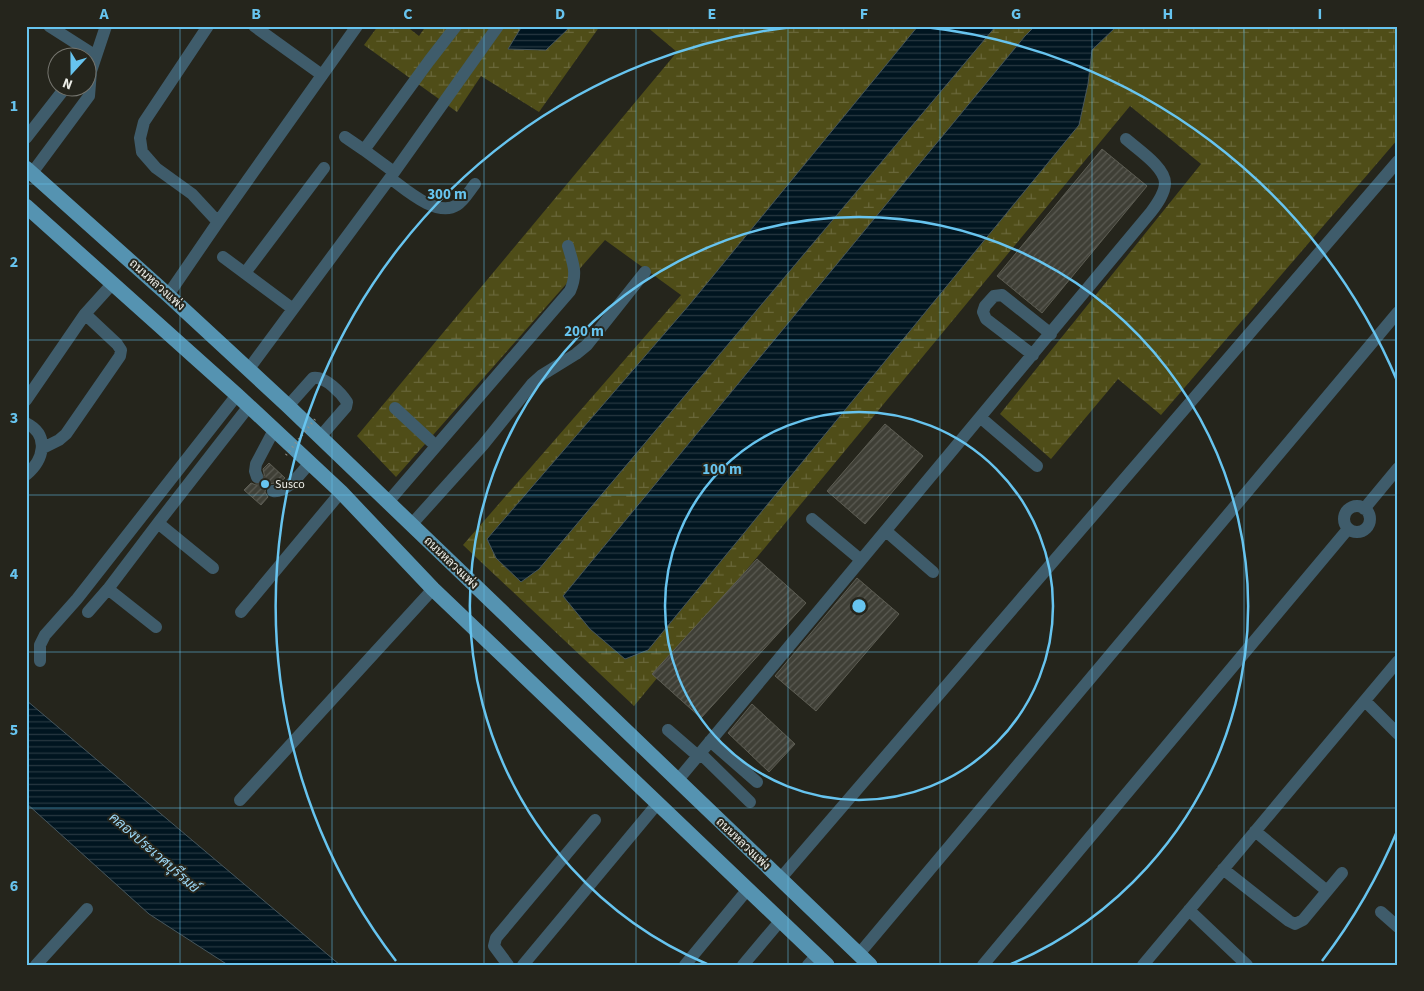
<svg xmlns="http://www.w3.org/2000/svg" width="1424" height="991" font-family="'Source Sans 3',Sarabun,sans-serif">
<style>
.wetland{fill:url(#wetland-marsh)}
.water{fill:url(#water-rules);stroke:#47565c}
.building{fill:url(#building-hatch);stroke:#5d5d53}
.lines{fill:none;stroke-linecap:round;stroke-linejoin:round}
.minor-tunnel{stroke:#43433b;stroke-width:12;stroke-dasharray:12 6;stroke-linecap:butt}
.minor{stroke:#3f5c6b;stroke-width:12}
.major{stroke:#5593b1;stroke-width:15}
.path-bridge{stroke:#909189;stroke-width:2.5;stroke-dasharray:1 4;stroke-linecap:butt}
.grid{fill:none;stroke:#67c4ef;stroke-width:1;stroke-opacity:0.55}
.ring{fill:none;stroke:#67c4ef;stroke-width:2.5}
.poi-dot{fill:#67c4ef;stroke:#25251c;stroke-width:2}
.labels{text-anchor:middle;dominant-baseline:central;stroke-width:4;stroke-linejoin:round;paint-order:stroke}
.street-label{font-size:12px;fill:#edeee8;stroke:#25251c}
.poi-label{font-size:12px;fill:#edeee8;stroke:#25251c;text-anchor:start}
.water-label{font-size:14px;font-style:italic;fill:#9dd8f6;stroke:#25251c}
.centre{fill:#67c4ef;stroke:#25251c;stroke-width:2.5}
.ring-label{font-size:15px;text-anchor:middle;font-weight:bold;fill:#67c4ef;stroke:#25251c;stroke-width:4;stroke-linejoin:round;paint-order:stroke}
.neatline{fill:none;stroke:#67c4ef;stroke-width:2}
.grid-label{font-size:16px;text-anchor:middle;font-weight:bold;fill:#67c4ef}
</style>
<defs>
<pattern id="wetland-marsh" width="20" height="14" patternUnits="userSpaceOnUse" patternTransform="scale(1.25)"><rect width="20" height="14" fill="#4f4d18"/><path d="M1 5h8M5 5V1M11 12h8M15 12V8" fill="none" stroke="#69673a"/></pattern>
<pattern id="water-rules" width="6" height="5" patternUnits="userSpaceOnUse" patternTransform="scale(1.25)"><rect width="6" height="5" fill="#001520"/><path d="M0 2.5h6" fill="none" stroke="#263740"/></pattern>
<pattern id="building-hatch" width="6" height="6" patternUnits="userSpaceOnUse" patternTransform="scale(1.25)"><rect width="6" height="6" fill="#3f3f36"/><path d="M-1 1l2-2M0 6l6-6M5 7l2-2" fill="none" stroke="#5b5b53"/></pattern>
</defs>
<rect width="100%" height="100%" fill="#25251c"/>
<path class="wetland" d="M378,26h28l13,10 7,-10h174l-61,86 -58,-36 -24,36 -93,-67z
M646,26h752v113l-237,276 -43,-36 -67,80 -51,-45 201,-250 -71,-58 -496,600 -171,-161 218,-250 -76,-55 -209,237 -39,-41 320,-384z"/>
<path class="water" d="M522,26h49l-25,24 -38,-1z
M918,26h78l-457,543 -18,13 -25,-24 -9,-19 203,-235z
M1035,26h82l-25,24 -4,34 -9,41 -431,525 -23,9 -35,-30 -27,-33 462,-560z
M26,700l314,265h-112l-79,-51 -123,-111z"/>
<path class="building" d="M1102,149l45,37 -105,127 -45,-37z
M885,424l38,32 -58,68 -38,-33z
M269,463l16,15 -5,4 -11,2 -3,3 -1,5 3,5 -7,8 -17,-15 7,-7 5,2 7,-2 2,-5 -2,-9z
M757,559l49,44 -105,115 -49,-44z
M857,578l42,36 -83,97 -41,-35z
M752,704l43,40 -26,28 -41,-39z"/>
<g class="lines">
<path class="minor-tunnel" d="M257,477l16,14"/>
<path class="minor" d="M49,26l47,30
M208,26l-64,96 -4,16 2,14 14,16 36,26 26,28
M254,26l68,49
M345,137l19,13
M26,138l39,-50
M394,172l-30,-22 65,-89 27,-35
M32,173l57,-77 2,-25 15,-45
M390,178c15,11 47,40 67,27 7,-4 13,-15 18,-21
M223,257l70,52
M245,273l79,-105
M168,295l50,-73 139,-196
M1033,355l-47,-36 -3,-7 2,-6 9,-10 8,-1 49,39
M248,370l142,-192 108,-152
M26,400l59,-86 28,-31
M288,406l25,-28c12,-2 28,15 34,24l-1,5 -26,30
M395,408l41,38
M981,418l56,48
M26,423c24,12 18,37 0,52
M43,448l16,-8 7,-6 54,-78 1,-6 -4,-6 -32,-30
M257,477l-2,-6 1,-7 18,-34
M273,491c15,2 27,-18 37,-28
M388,502l182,-211c8,-18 3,-27 -2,-45
M1344 519a13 13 0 1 1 26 0a13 13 0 1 1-26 0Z
M1364,509l34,-41
M812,519l49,41
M158,523l55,45
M411,525l72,-80 49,-61 10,-9 34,-21 11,-9 58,-73
M886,531l47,41
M108,589l48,38
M88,612l20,-23 50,-66 91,-117
M241,612l100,-120
M40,661v-16l5,-10 32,-36 160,-204
M1365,701l33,33
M668,730l30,26
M710,741l47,41
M700,753l50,49
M677,781l474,-569c6,-8 14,-19 14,-29 0,-16 -28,-34 -39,-44
M240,800l193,-211
M1255,831l72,60
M1223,869l66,52 6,3 8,-4 39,-47
M780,879l618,-718
M1189,910l58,55
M1381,912l17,15
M859,954l539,-642
M36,965l51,-56
M508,965l-14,-19 2,-8 99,-118
M523,965l135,-162
M685,965l63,-76
M743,965l38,-45
M808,965l9,-10
M983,965l365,-436
M1143,965l255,-304"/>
<path class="major" d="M26,168l142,127 120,111 582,559
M26,206l211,189 104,97 92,97 394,376"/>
<path class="path-bridge" d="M286,455l30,-37"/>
</g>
<path class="grid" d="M180,26v939M332,26v939M484,26v939M636,26v939M788,26v939M940,26v939M1092,26v939M1244,26v939M26,184h1372M26,340h1372M26,495h1372M26,652h1372M26,808h1372"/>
<g class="ring">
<circle cx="859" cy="606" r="194"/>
<path d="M707 964A389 389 0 1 1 1011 964"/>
<path d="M1398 829A583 583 0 0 1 1322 961M396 961A583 583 0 0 1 793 27M925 27A583 583 0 0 1 1398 383"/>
</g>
<circle class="poi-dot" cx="265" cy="484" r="5"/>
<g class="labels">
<g class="street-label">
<text transform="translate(157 285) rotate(42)">ถนนหลวงแพ่ง</text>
<text transform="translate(451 563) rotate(44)">ถนนหลวงแพ่ง</text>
<text transform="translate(743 844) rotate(44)">ถนนหลวงแพ่ง</text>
</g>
<g class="poi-label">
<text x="275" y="484">Susco</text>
</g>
<g class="water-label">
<text transform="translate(154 853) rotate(41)">คลองประเวศบุรีรมย์</text>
</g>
</g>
<circle cx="859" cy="606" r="8" class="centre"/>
<g class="ring-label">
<text x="447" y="199">300 m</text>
<text x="584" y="336">200 m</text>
<text x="722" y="474">100 m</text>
</g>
<rect width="1424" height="991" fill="none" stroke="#25251c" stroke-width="55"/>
<g transform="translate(72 72) rotate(201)"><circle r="24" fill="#25251c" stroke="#75756e"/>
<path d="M0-4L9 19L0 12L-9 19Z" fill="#67c4ef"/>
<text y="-8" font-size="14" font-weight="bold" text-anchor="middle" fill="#edeee8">N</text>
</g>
<rect x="28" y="28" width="1368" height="936" class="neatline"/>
<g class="grid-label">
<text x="104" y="19">A</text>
<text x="256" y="19">B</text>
<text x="408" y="19">C</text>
<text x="560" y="19">D</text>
<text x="712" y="19">E</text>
<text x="864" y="19">F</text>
<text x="1016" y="19">G</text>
<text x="1168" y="19">H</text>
<text x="1320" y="19">I</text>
<text x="14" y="111">1</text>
<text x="14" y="267">2</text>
<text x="14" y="423">3</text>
<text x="14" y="579">4</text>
<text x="14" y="735">5</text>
<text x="14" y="891">6</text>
</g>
</svg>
